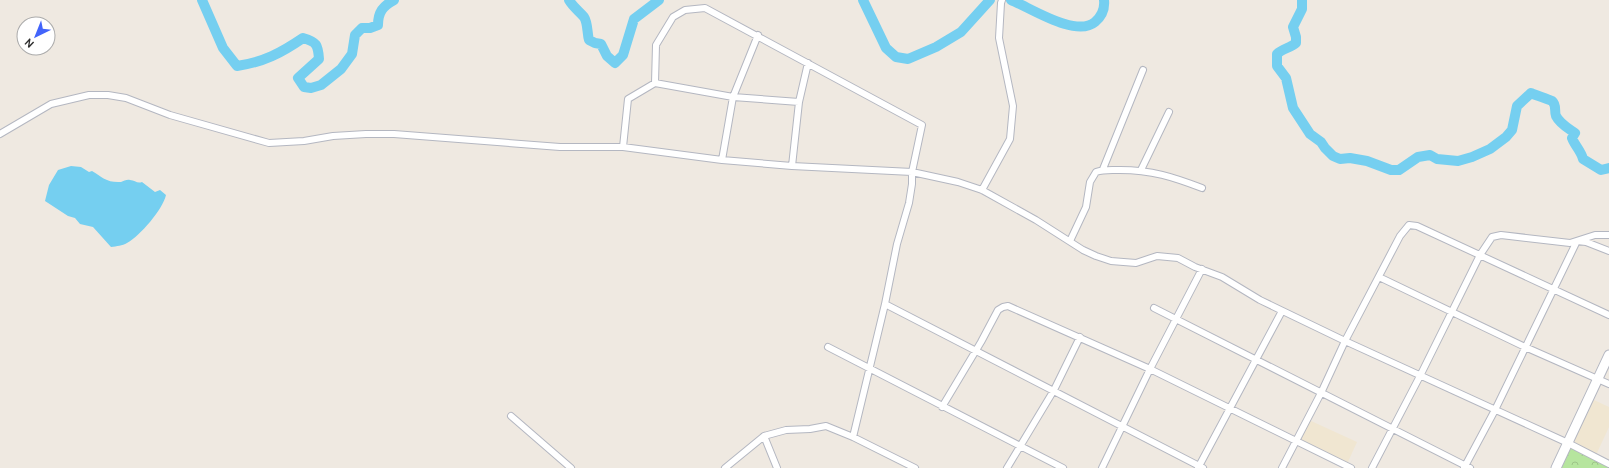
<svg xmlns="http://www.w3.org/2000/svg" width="1609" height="468" font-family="Cabin,sans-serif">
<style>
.education{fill:#f0e6d1}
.park{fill:url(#park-crowns)}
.water{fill:#75cff0}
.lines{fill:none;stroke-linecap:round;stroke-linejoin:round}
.river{stroke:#75cff0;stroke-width:10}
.street-casing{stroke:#b4b7c1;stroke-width:8}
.secondary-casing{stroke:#b4b7c1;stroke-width:11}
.street{stroke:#fff;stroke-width:6}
.secondary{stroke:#fff;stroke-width:9}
</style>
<defs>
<pattern id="park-crowns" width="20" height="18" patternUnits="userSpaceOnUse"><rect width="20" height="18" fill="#b6e59e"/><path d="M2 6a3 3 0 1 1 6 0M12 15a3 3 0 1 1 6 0" fill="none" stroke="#9dc588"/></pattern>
</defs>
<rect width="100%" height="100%" fill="#efe9e1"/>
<path class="education" d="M1594,400l15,7v20l-13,28 -24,-12z
M1309,420l48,22 -10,22 -48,-22z"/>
<path class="park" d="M1569,447l40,20v1h-50z"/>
<path class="water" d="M71,166l10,1 8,5 3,-1c10,6 15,12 29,11 3,-1 6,-3 9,-2 5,0 7,4 12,2l13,10 5,-2 6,5c-3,14 -26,41 -39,48 -5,3 -10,3 -16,4l-18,-20 -13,-3 -5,-6 -7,-2 -23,-15 4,-16 9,-15z"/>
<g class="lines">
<path class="river" d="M202,0l21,48 14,18c27,-4 44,-13 66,-28 14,4 15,7 16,21l-21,19 6,9 7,1 10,-3 20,-16 11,-15 3,-19 7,-7h8l8,-3c0,-13 5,-19 16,-25
M569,0c4,7 10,11 15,17 4,6 3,16 5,23l6,3 6,1 6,12 8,7 8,-8 11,-36 25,-19
M863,0l23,48 10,9 12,2 28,-12 25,-15 29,-32
M1011,0c20,8 65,38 84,22 7,-6 10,-13 9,-22
M1302,0v9l-9,18 3,10v6c-6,5 -14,6 -19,11v12l9,12 7,30 17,26 11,8 4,6 8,8 7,3 10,-1 17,3 24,9h8l19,-13 12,-2 7,4 21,2 14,-4 18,-8 16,-12 6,-7 5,-24 14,-13c6,3 15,5 21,8 5,4 2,10 4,15 4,8 12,12 19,17l-3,5c3,8 9,13 11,21l18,11 8,-2"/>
<g class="street-casing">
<path id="street" d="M655,83l1,-38 17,-28 12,-7 20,-2 217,117 -10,47v12l-3,19 -12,41 -12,60 -32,133
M0,134l51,-30 38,-9h19l18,3 44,17 99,28 35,-2 29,-5 33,-2h28l166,13h63l99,13 70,6 120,6 46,10 24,8 54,30 47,30 13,6 15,5 25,2 21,-7 21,2 17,9 27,10 38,23 85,41 223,102 41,21
M623,147l5,-48 27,-16 78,14 66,5
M722,160l11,-63 25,-62
M792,166l7,-64 9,-39
M1103,169l40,-99
M1141,170l28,-58
M982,190l28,-51 3,-33 -14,-68 2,-35 1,-3
M1070,241l16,-34 4,-25 6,-10c8,-3 16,-2 24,-2 32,0 53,7 82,18
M1379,277l146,70 84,37
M885,304l318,164
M1154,308l316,160
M828,347l235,121
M942,407l39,-65 17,-32 5,-3 5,-1 142,63 201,99
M511,416l60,52
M764,436l13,32
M725,468l39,-32 22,-6 24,-1 16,-3 27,11 62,31
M1007,468l47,-78 26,-53
M1102,468l48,-99 52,-100
M1198,468l84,-157
M1282,468l39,-75 24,-52 55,-105 9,-11 8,1 192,89
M1372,468l48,-92 60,-121 12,-18 9,-2 69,8 25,-8h14
M1464,468l31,-58 82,-169 9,1 23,9"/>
</g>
<g class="secondary-casing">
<path id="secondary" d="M1556,468l53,-113"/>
</g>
<use href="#street" class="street"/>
<use href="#secondary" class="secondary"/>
</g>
<g transform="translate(36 36) rotate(223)"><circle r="19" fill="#ffffff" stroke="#ababab"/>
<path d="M0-3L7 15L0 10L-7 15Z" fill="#4264fb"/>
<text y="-6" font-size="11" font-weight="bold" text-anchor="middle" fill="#2e2e2e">N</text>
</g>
</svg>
